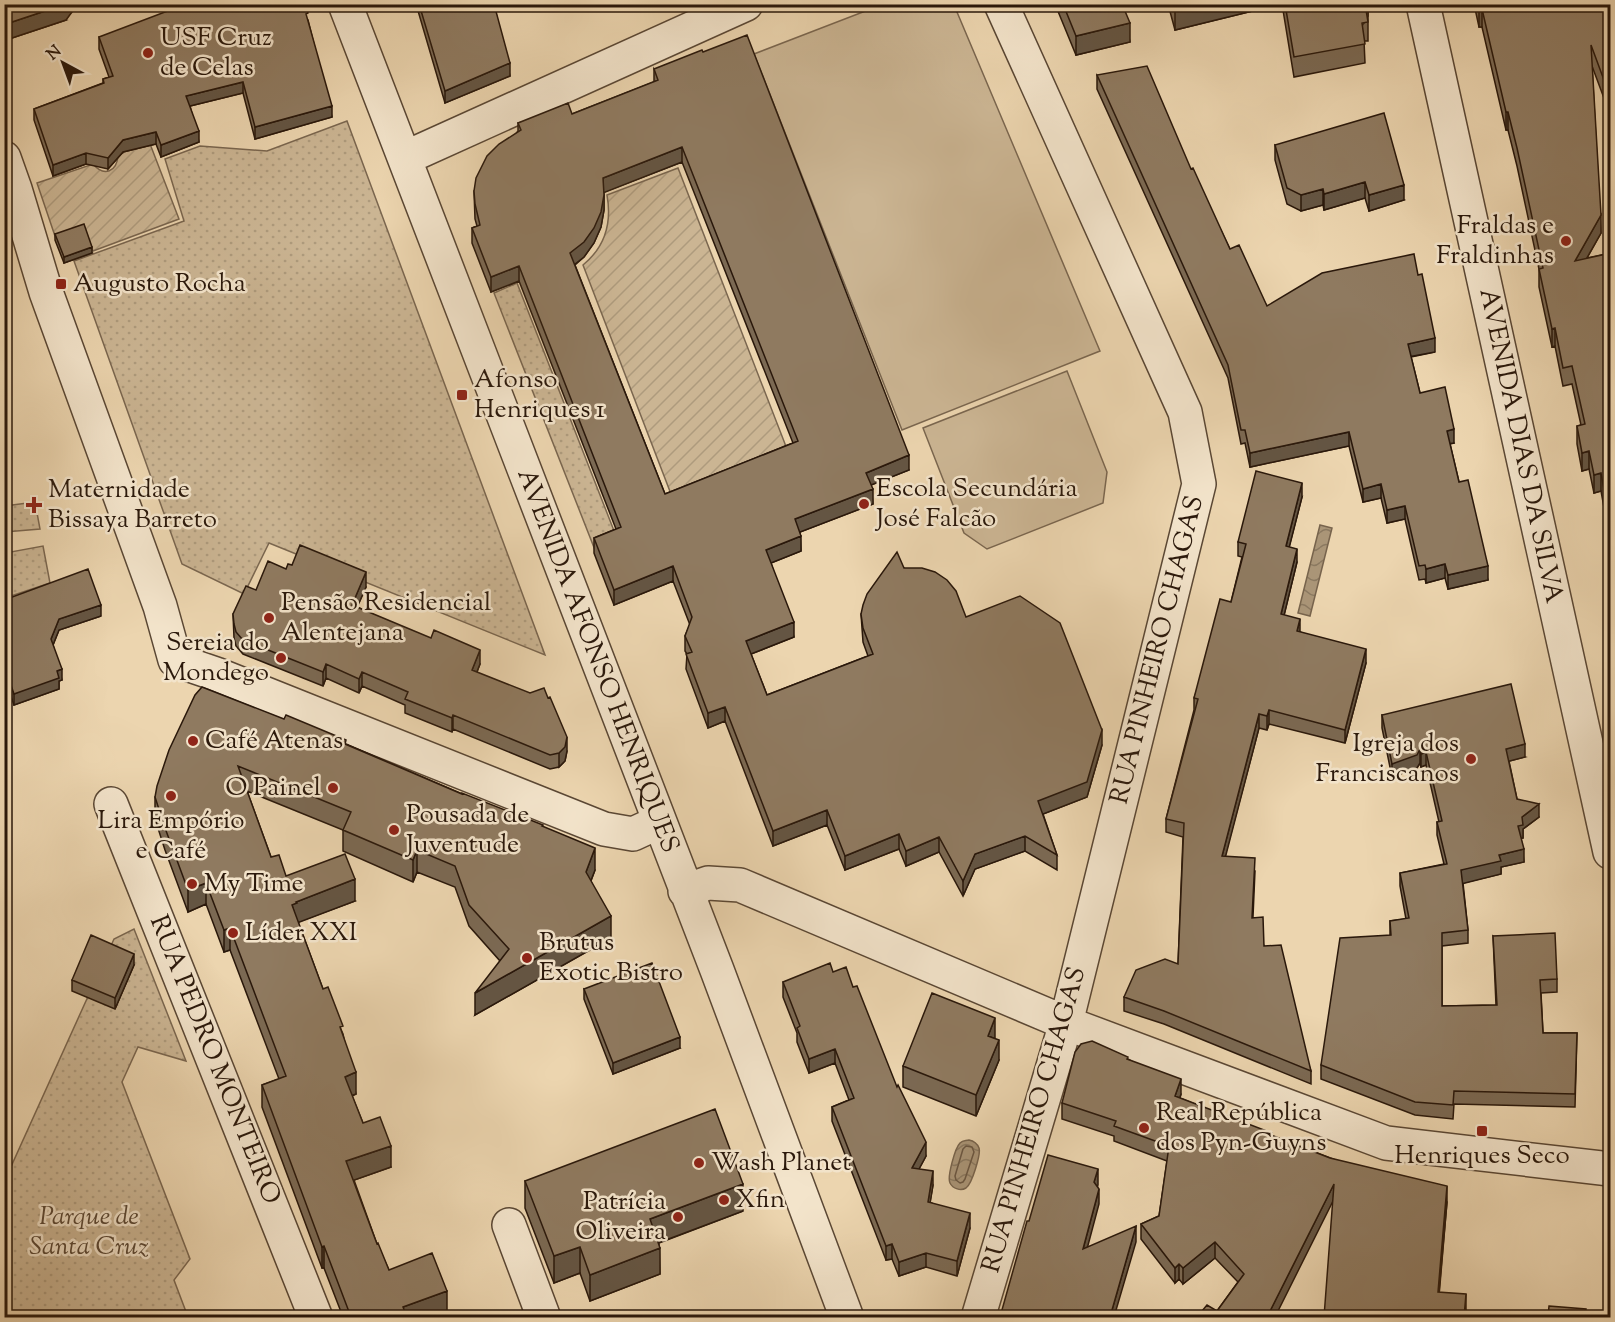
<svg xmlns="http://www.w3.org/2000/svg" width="1615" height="1322" font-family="'Sorts Mill Goudy',serif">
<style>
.grass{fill:url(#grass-dots);stroke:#7a664f;stroke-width:1.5}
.garden{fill:url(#garden-furrows);stroke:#7a664f;stroke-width:1.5}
.pitch{fill:#cbb593;stroke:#7a664f;stroke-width:1.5}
.water{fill:url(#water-waves);stroke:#77634c;stroke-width:1.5}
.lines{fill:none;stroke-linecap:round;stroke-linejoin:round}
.shore{stroke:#6a5641;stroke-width:1.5}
.minor-casing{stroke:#5a4734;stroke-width:36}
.minor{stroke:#f3e4cb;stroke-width:33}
.wall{fill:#7b6953;stroke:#2a180b;stroke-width:1.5;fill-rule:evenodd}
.shaded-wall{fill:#645543;stroke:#2a180b;stroke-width:1.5}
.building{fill:#8f7a60;stroke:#2a180b;stroke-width:1.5;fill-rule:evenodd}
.poi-dot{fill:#8f2418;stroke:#f3e4cb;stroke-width:2}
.labels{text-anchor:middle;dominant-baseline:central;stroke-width:5;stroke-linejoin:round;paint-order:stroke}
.poi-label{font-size:26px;fill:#2a180b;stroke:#f3e4cb;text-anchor:start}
.street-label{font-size:26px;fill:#2a180b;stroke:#f3e4cb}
.park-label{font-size:26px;font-style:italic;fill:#5a4734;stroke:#f3e4cb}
</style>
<defs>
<pattern id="grass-dots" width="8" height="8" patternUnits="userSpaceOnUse" patternTransform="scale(1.5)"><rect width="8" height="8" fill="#cbb593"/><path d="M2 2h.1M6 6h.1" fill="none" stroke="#ae9b7d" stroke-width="1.8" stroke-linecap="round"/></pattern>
<pattern id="garden-furrows" width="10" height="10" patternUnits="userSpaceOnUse" patternTransform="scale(1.5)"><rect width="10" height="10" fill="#cbb593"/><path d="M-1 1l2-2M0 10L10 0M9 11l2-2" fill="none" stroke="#ae9b7d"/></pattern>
<pattern id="water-waves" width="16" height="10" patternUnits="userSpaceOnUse" patternTransform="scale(1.5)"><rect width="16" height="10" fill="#aa9577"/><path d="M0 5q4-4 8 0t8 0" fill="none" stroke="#8b7960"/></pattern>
</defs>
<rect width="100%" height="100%" fill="#ecd5af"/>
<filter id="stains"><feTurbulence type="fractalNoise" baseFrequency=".00333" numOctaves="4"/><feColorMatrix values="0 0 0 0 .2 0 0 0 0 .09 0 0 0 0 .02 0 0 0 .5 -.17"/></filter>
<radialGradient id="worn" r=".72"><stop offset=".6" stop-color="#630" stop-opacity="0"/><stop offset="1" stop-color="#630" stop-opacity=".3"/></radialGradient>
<path class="grass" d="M347,121l198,534 -276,-112 -25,51 -62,-30 -108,-303 110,-40 -19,-62 35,-13 67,5z
M517,283l101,258 -23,9 -101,-257z
M35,502l5,27 -35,3v-26z
M43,546l7,37 -45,15v-45z
M134,929l52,132 -48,-14 -16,35 68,177 -16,21 14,37 -179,1 -4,-2v-136l109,-241z"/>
<path class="garden" d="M135,105l44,114 -86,32 -8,-22 -29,10 -19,-56 56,-19c11,13 24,8 25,-9l5,-2 -14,-37z
M678,168l109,281 -116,45 -88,-229c22,-18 29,-42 24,-70z"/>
<path class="pitch" d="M881,5h73l146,346 -198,79 -148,-376z
M1067,371l40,101 -4,31 -116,46 -23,-16 -41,-105z"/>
<path class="water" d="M1320,525l12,3 -22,88 -12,-3z
M969,1140c5,1 8,3 10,8 2,6 -7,36 -13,40 -5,3 -13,1 -16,-5 -3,-6 5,-35 10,-40 3,-3 5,-2 9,-3z"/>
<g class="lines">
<path class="shore" d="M966,1146l6,1 2,5 -9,27 -2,3 -3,1 -4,-3 -1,-4 8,-27z"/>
<g class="minor-casing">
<path id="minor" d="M345,4l372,966 130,348
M1423,4l187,848
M4,158l11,31 31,103 114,314 15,54 41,14 388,155 29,5 26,-12
M405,158l341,-154
M111,804l205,514
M685,891l23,-8 32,2 326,138 320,120 224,26
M509,1225l35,93
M978,1318l88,-295 133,-539 -14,-72 -184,-408"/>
</g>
<use href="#minor" class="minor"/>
</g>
<path class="wall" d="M4,4l62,16 -57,19 -5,-14z
M416,4h78l16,72 -65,27z
M1055,4h67l8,38 -54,13z
M1168,4h113l-106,26z
M1282,4h86v37h-4l1,22 -71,14z
M1474,4h137v113l-19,-51 9,167 -14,25 24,-5 -6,260 -4,-22 -7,2 -5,-24 -7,2 -5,-27v-18l4,-1 -9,-41 -9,2 -8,-40 -3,1 -13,-60v-18l-22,-103 -9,-36h-2l-24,-103h-3z
M308,20l24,97 -77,22 -12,-46 -53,13 9,36 -38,15 -5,-13 -33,8 -15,17 -22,-5 -33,12 -19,-56v-11l69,-26v-4l6,-2 -10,-28v-12z
M654,69l255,401 -38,15 2,19 -73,28 1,19 -30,12 23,74 -43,17 16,41 101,-39 -5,-14 -2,-28 43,-46 62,49 136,128 -15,52 -44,17 14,41v15l-32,-19 -50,18 -12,27 -24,-44 -33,14 -7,-17 -54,21 -18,-45 -54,21 -48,-125 -17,7 -22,-59 1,-15 -2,-3v-15l5,-11 -17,-44 -59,24 -20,-52v-15l22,-9 -97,-248 -28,11 -19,-49v-15l5,-2 -2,-7 -1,-28 44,-60v-8l54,-9 82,-32zM682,162l111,281 -128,51 -90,-229 9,-8 10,-14 7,-16 3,-17v-18z
M1097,75l94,94 39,80 37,57 168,46 -24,5 9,36 34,50 -4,1 9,38 29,98 -40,9 -3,-11 -19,5 -1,-4 -6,1 -14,-61 -18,4 -6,-25 -18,4 -14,-56 -99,21 -5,-24 -4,1 -13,-66 -131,-289z
M1275,145l129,55 -35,11 -4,-13 -41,12 -1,-5 -22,6 -14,-7 -12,-44z
M55,234l37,19 -28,10 -9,-23z
M1302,497l-13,50 8,15 -13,53 16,17 66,31 -21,80 -76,-19 -2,6 -8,-2 -34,128 30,15 -2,46 11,29 47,125v13l-147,-60 -40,-13v-14l54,-33 5,-127 -17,-5v-13l28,-109v-12l37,-96 11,-45 -4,-1v-14z
M1609,514h2v21l-2,-5z
M286,569l80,18 -9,20 123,57 -3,8 90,79 -2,10 -6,6 -9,2 -97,-40 -1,3 -47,-19v-8l-43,-19 -3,7 -33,-15 -3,8 -80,-32 -7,-8 -2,-8 -1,-24 23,-24z
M4,600l97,16 -42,14 -6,15 9,35 -3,1v8l-45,16 -10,-29z
M1382,715l143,42 -16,4 8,38 22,18 -16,12v9h-2l3,24 -23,5v7l-38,9 5,47v13l-26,3v60l54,-1 -3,-69 64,43v13l-16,1 2,40h34l-2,74 -121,-3 -1,15 -38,-4 -94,-36v-14l69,-129v-15l16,-2 -6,-33v-13l44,-9 -7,-29v-13h2l-13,-57 -5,2 -1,-4 -3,5 -25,9 -10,-49z
M284,719l62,25 116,50 81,33 52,43 -4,11 20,57 -136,77 25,-54 -31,-35 -14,-39 -38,-15 -4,10 -70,-31v-21l-96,-39 24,66 15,19 69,25 -57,21 25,67 20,45 13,60 -4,2 11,27 28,44 -37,13 23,64 12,26 58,42 -14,5h-90l-19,-49h-2l-60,-161v-22l17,-6 -49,-129 -6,2 -18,-48 -18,8 -23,-62 -10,-31v-22z
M134,965l-19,44 -43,-18v-11z
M833,972l20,15 73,169 -7,13 14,16 -3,17 40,26 -13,48 -31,-9 -27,9 -7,-17 -6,1 -54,-139v-14l17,-7 -14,-37 -26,10 -12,-31v-9l-14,-36v-15z
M584,989l96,59 -67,26 -29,-75z
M1128,1059l53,35 -1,4 92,38 175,66 -8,90 27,18 -1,7 -132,-115 -116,109 21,-29 -23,-24 -32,26 -4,-5 -4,4 -34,-44v-15l18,-8 8,-55 -53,-20v-5l-52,-17v-16z
M999,1060l-23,56 -73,-29v-21z
M525,1181l218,30 -84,32 1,31 -70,27 -10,-28 -26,10 -29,-75z"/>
<path class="shaded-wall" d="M66,4h12l-12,16 -57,19v-16z
M1201,4h80l-106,26v-19z
M1364,4h4v12l-4,7z
M1482,9v18h-3v-17z
M1130,23v19l-54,13v-19z
M510,63v13l-65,27v-12z
M243,82v11l-57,14v-11z
M332,106v11l-77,22v-12z
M1506,112h2v18h-2z
M199,131v11l-38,15v-12z
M156,132v12l-33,8 -15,17v-11l15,-18z
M682,147v15l-79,31v-15z
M86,153v11l-33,12v-11z
M1365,182v16l-41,12v-16z
M1404,185v15l-35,11v-16z
M1323,189v16l-22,6v-16z
M604,195v15l-3,17 -7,16 -10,14 -14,11v-15z
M1601,215v18l-26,46v-18z
M92,247v6l-28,10v-6z
M519,266v15l-28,11v-15z
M1555,328v18l-3,1v-18z
M1435,338v14l-27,5v-13z
M1454,429v14l-7,1v-13z
M1349,432v14l-99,21v-14z
M1589,451v18l-7,2v-18z
M909,455v15l-43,17v-14z
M1601,473v18l-7,2v-18z
M1302,483v14l-16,63v-14z
M1381,484v14l-18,4v-13z
M873,489v15l-78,30v-15z
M1611,490v18l-6,5v-18z
M1405,506v13l-18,4v-13z
M801,536v15l-35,14v-15z
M1297,549v13l-16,66v-14z
M1445,564v14l-19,5v-14z
M673,566v15l-59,24v-15z
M1488,566v14l-40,9v-14z
M366,572v15l-14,32v-14z
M101,605v11l-42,14 -8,20v-11l8,-20z
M1300,619v14l-3,-2z
M794,622v15l-48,19v-15z
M1366,649v14l-21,80v-13z
M480,650v14l-8,20v-14z
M326,664v14l-3,8v-14z
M62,669v11l-3,1v8l-45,16v-11l43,-23z
M362,672v14l-3,7v-14z
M725,707v14l-17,7v-15z
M1269,710v14l-2,6v-14z
M1259,714v14l-37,142v-14z
M453,715v14l-1,3v-14z
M1102,730v15l-15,52 -49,19v-15z
M567,737v14l-2,10 -6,6v-14z
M1525,744v13l-19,5v-13z
M1420,749v14l-3,5 -25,9v-13z
M1426,752v13l-5,2v-13z
M1539,804v13l-16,12v9l-5,1v-13l4,-9z
M827,810v15l-54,21v-15z
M899,834v15l-54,21v-14z
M1025,836v15l-50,18 -12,27v-15l12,-27z
M939,837v15l-33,14v-15z
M595,848v22l-9,23v-21z
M1524,849v13l-23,5v7l-40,10v-14l38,-15z
M417,850v22l-4,10v-22z
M355,879v22l-58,22 -5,-18 4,-3z
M206,883v21l-18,8v-22z
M611,916v22l-136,77v-22z
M230,928v22l-6,2v-22z
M134,954v11l-19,44v-11z
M995,1018v21l-7,-3z
M680,1037v11l-67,26v-11z
M999,1040v20l-23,56v-21z
M835,1049v14l-26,10v-14z
M356,1072v22l-11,4v-21z
M1181,1079v15l-6,17v-15z
M926,1142v14l-14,26v-14z
M391,1146v21l-45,16v-22z
M1098,1169v16l-4,13v-16z
M933,1171v14l-5,31v-14z
M743,1184v27l-93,35v-27z
M1334,1184v15l-59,118h-8z
M1447,1186v16l-9,106v-16z
M1099,1189v15l-16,60v-15z
M970,1213v15l-13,48v-15z
M1136,1226v16l-22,75h-4z
M1215,1242v16l-32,26v-16z
M892,1244v15l-6,1v-14z
M324,1246v22h-2v-21z
M580,1247v26l-26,10v-27z
M660,1248v26l-70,27v-26z
M926,1253v14l-27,9v-14z
M1179,1264v15l-4,4v-15z
M447,1291v21l-14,5h-30v-10z
M1466,1294v16l-1,7h-1z"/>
<path class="building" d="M4,4h62l-57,19 -5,-14z
M186,4h118l4,9 -2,1 26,92 -77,21 -12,-45 -57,14 13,35 -38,14 -5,-13 -33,8 -15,18 -22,-5 -33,12 -19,-56 70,-26 -1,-4 10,-3 -14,-39z
M419,4h75l16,59 -65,28z
M1063,4h59l8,19 -54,13z
M1173,4h28l-26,7z
M1285,4h80l3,18 -6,1 3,21 -71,13z
M1478,4h133v95l-20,-54 10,170 -26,46 36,-8v237l-6,5 -4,-22 -7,2 -5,-24 -7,2 -5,-27 8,-2 -13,-58 -9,2 -8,-40 -3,1 -13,-60 4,-1 -26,-120 -9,-36h-2l-24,-103 -3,1z
M747,35l162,420 -43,18 7,16 -78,30 6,17 -35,14 28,72 -48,19 21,54 106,-41 -10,-26 -2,-14 2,-9 4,-11 30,-42 7,16h18l13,4 12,8 9,11 10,26 54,-21 40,27 42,107 -15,52 -49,19 19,54 -32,-19 -50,18 -12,27 -24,-44 -33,14 -7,-17 -54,22 -18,-46 -54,21 -48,-124 -17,6 -22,-59 6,-2 -7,-16 7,-19 -19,-51 -59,24 -20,-52 27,-11 -102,-261 -28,11 -19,-49 8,-3 -5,-21 -1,-13 2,-13 11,-22 12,-12 22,-14 -3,-7 50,-20 4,11 86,-34 -4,-11 48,-19 1,2zM682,147l116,294 -133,53 -95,-241 14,-11 10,-14 7,-16 3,-17 -1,-17z
M1147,66l44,103 2,-1 37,81 9,-4 28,61 55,-33 92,-19 4,21 4,-1 13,64 -27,6 12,49 25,-6 9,42 -7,2 12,51 9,-2 20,86 -40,9 -3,-11 -19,5 -1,-4 -6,1 -14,-60 -18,4 -6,-26 -18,5 -14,-57 -99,21 -5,-23h-4l-13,-65 -131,-290z
M1384,113l20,72 -35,10 -4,-13 -41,12 -1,-5 -22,6 -14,-7 -12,-43z
M84,224l8,23 -28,10 -9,-23z
M1256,471l46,12 -16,63 11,3 -16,65 19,5 -3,12 69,18 -21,81 -76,-20 -2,6 -8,-2 -37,142 33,2 -3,60 11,-1 1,29 17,-1 30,126 -147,-60 -40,-14 12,-27 29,-11 13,5 6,-141 -18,-4 32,-120 -4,-1 26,-99 11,3 15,-58 -8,-2z
M300,545l66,27 -14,33 79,33 3,-8 46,20 -8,20 58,23 14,-5 4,10 2,-1 17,40 -2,10 -6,6 -9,2 -97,-40 -1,3 -47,-19 3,-7 -46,-20 -3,7 -33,-15 -3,8 -80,-32 -7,-8 -2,-8 -1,-10 13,-28 10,4 12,-29 18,8 2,-5 4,1z
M88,569l13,36 -42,14 -8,20 11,30 -5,2 2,7 -45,16 -10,-29v-65z
M1511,684l14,60 -19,5 11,50 22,5 -17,13 1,8 -5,1 6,23 -25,6 2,6 -40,9 7,60 -26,3v73l55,-1 -4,-69 62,-3 2,46 -17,1 3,53h34l-2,61 -121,-3 -1,14 -38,-3 -94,-37 19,-127 51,-3 -1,-14 19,-3 -9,-45 47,-9 -10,-42 5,-1 -16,-69 -5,2 -1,-5 -3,6 -25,9 -10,-49z
M202,687l82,32 2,-4 60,25 -1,4 117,50v-1l81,32 -1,1 53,22 -9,24 25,44 -136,77 34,-44 -40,-44 -14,-39 -38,-16 -4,10 -70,-30 8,-18 -113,-46 33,91 8,-2 7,21 59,-22 10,25 -59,23 1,1 -5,2 31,84 5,-2 15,39 -3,1 16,45 -11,5 18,46 17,-6 11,29 -45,15 31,83 1,-1 11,27 43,-17 15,38 -44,16 4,10h-56l-27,-71 -2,1 -60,-162 24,-9 -56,-148 -6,2 -18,-47 -18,7 -23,-62 -10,-31 2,-11 12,-36 26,-55z
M91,935l43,19 -19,44 -43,-18z
M652,963l28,74 -67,26 -29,-74z
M830,963l3,9 13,-5 7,20 4,-1 40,101 1,-2 28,57 -14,26 21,3 -5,31 42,11 -13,48 -31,-8 -27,9 -7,-18 -6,2 -54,-139 22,-9 -19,-49 -26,10 -12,-31 3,-2 -17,-44z
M932,993l63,25 -7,18 11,4 -23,55 -73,-29z
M1092,1041l36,16 -1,2 54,20 -6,17 97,37 -1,2 59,23 117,28 -9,106 28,2 -2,23h-140l10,-133 -67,133h-70l10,-12 10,6 27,-37 -29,-32 -32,26 -4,-4 -4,4 -34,-44 18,-8 10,-70 -55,-20 2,-5 -54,-18 13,-51 6,-8z
M715,1109l28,75 -93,35 10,29 -70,27 -10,-28 -26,9 -29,-75z
M1048,1155l50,14 -4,13 5,7 -16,60 53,-23 -26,91h-110l27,-96h2z
M1549,1306l37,3 -1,8h-37z"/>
<g class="poi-dot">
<circle cx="148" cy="53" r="6"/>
<circle cx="1566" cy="241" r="6"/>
<rect x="55" y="278" width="12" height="12" rx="3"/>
<rect x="456" y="389" width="12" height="12" rx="3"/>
<circle cx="864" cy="504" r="6"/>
<path d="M31 496h6v6h6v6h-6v6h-6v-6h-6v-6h6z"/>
<circle cx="269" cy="618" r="6"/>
<circle cx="281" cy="658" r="6"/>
<circle cx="193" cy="741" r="6"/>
<circle cx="1471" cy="759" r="6"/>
<circle cx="333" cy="788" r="6"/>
<circle cx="171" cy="796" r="6"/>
<circle cx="394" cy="830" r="6"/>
<circle cx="192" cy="884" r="6"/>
<circle cx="233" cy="933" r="6"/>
<circle cx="527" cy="958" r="6"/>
<circle cx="1144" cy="1128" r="6"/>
<rect x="1476" y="1125" width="12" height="12" rx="3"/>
<circle cx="699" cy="1163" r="6"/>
<circle cx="724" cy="1200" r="6"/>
<circle cx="678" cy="1217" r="6"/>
</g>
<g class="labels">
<g class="poi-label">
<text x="160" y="38">USF Cruz<tspan x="160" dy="30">de Celas</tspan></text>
<text x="1554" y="226" text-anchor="end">Fraldas e<tspan x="1554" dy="30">Fraldinhas</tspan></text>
<text x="73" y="284">Augusto Rocha</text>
<text x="474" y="380">Afonso<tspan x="474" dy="30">Henriques 1</tspan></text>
<text x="876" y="489">Escola Secundária<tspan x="876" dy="30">José Falcão</tspan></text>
<text x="48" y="490">Maternidade<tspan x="48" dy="30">Bissaya Barreto</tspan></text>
<text x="281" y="603">Pensão Residencial<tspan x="281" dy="30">Alentejana</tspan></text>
<text x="269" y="643" text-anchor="end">Sereia do<tspan x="269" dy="30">Mondego</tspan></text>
<text x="205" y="741">Café Atenas</text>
<text x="1459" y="744" text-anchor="end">Igreja dos<tspan x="1459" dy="30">Franciscanos</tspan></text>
<text x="321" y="788" text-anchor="end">O Painel</text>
<text x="406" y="815">Pousada de<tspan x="406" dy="30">Juventude</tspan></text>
<text x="171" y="821" text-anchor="middle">Lira Empório<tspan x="171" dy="30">e Café</tspan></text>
<text x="204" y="884">My Time</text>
<text x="245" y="933">Líder XXI</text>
<text x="539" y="943">Brutus<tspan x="539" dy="30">Exotic Bistro</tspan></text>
<text x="1156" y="1113">Real República<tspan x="1156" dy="30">dos Pyn-Guyns</tspan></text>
<text x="1482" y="1156" text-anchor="middle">Henriques Seco</text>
<text x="711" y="1163">Wash Planet</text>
<text x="736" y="1200">Xfin</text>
<text x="666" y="1202" text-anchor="end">Patrícia<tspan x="666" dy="30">Oliveira</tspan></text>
</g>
<g class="street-label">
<text transform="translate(1520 446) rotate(78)">AVENIDA DIAS DA SILVA</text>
<text transform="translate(1158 650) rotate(-76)">RUA PINHEIRO CHAGAS</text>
<text transform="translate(597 661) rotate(69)">AVENIDA AFONSO HENRIQUES</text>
<text transform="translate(214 1060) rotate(68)">RUA PEDRO MONTEIRO</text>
<text transform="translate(1035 1120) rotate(-74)">RUA PINHEIRO CHAGAS</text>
</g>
<g class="park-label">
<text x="89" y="1217">Parque de<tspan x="89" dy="30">Santa Cruz</tspan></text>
</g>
</g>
<rect width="1615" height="1322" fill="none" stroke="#ecd5af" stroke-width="24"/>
<rect x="6" y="6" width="1603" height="1310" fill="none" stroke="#2a180b" stroke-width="3"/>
<rect x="12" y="12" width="1591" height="1298" fill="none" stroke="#2a180b" stroke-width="1.5"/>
<g transform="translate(63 63) rotate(319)" stroke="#f3e4cb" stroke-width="4.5" paint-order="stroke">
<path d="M0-4.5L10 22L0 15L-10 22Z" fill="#2a180b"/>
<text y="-9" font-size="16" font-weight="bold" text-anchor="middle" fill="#2a180b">N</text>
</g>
<rect width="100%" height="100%" filter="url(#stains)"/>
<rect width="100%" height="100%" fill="url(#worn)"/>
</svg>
